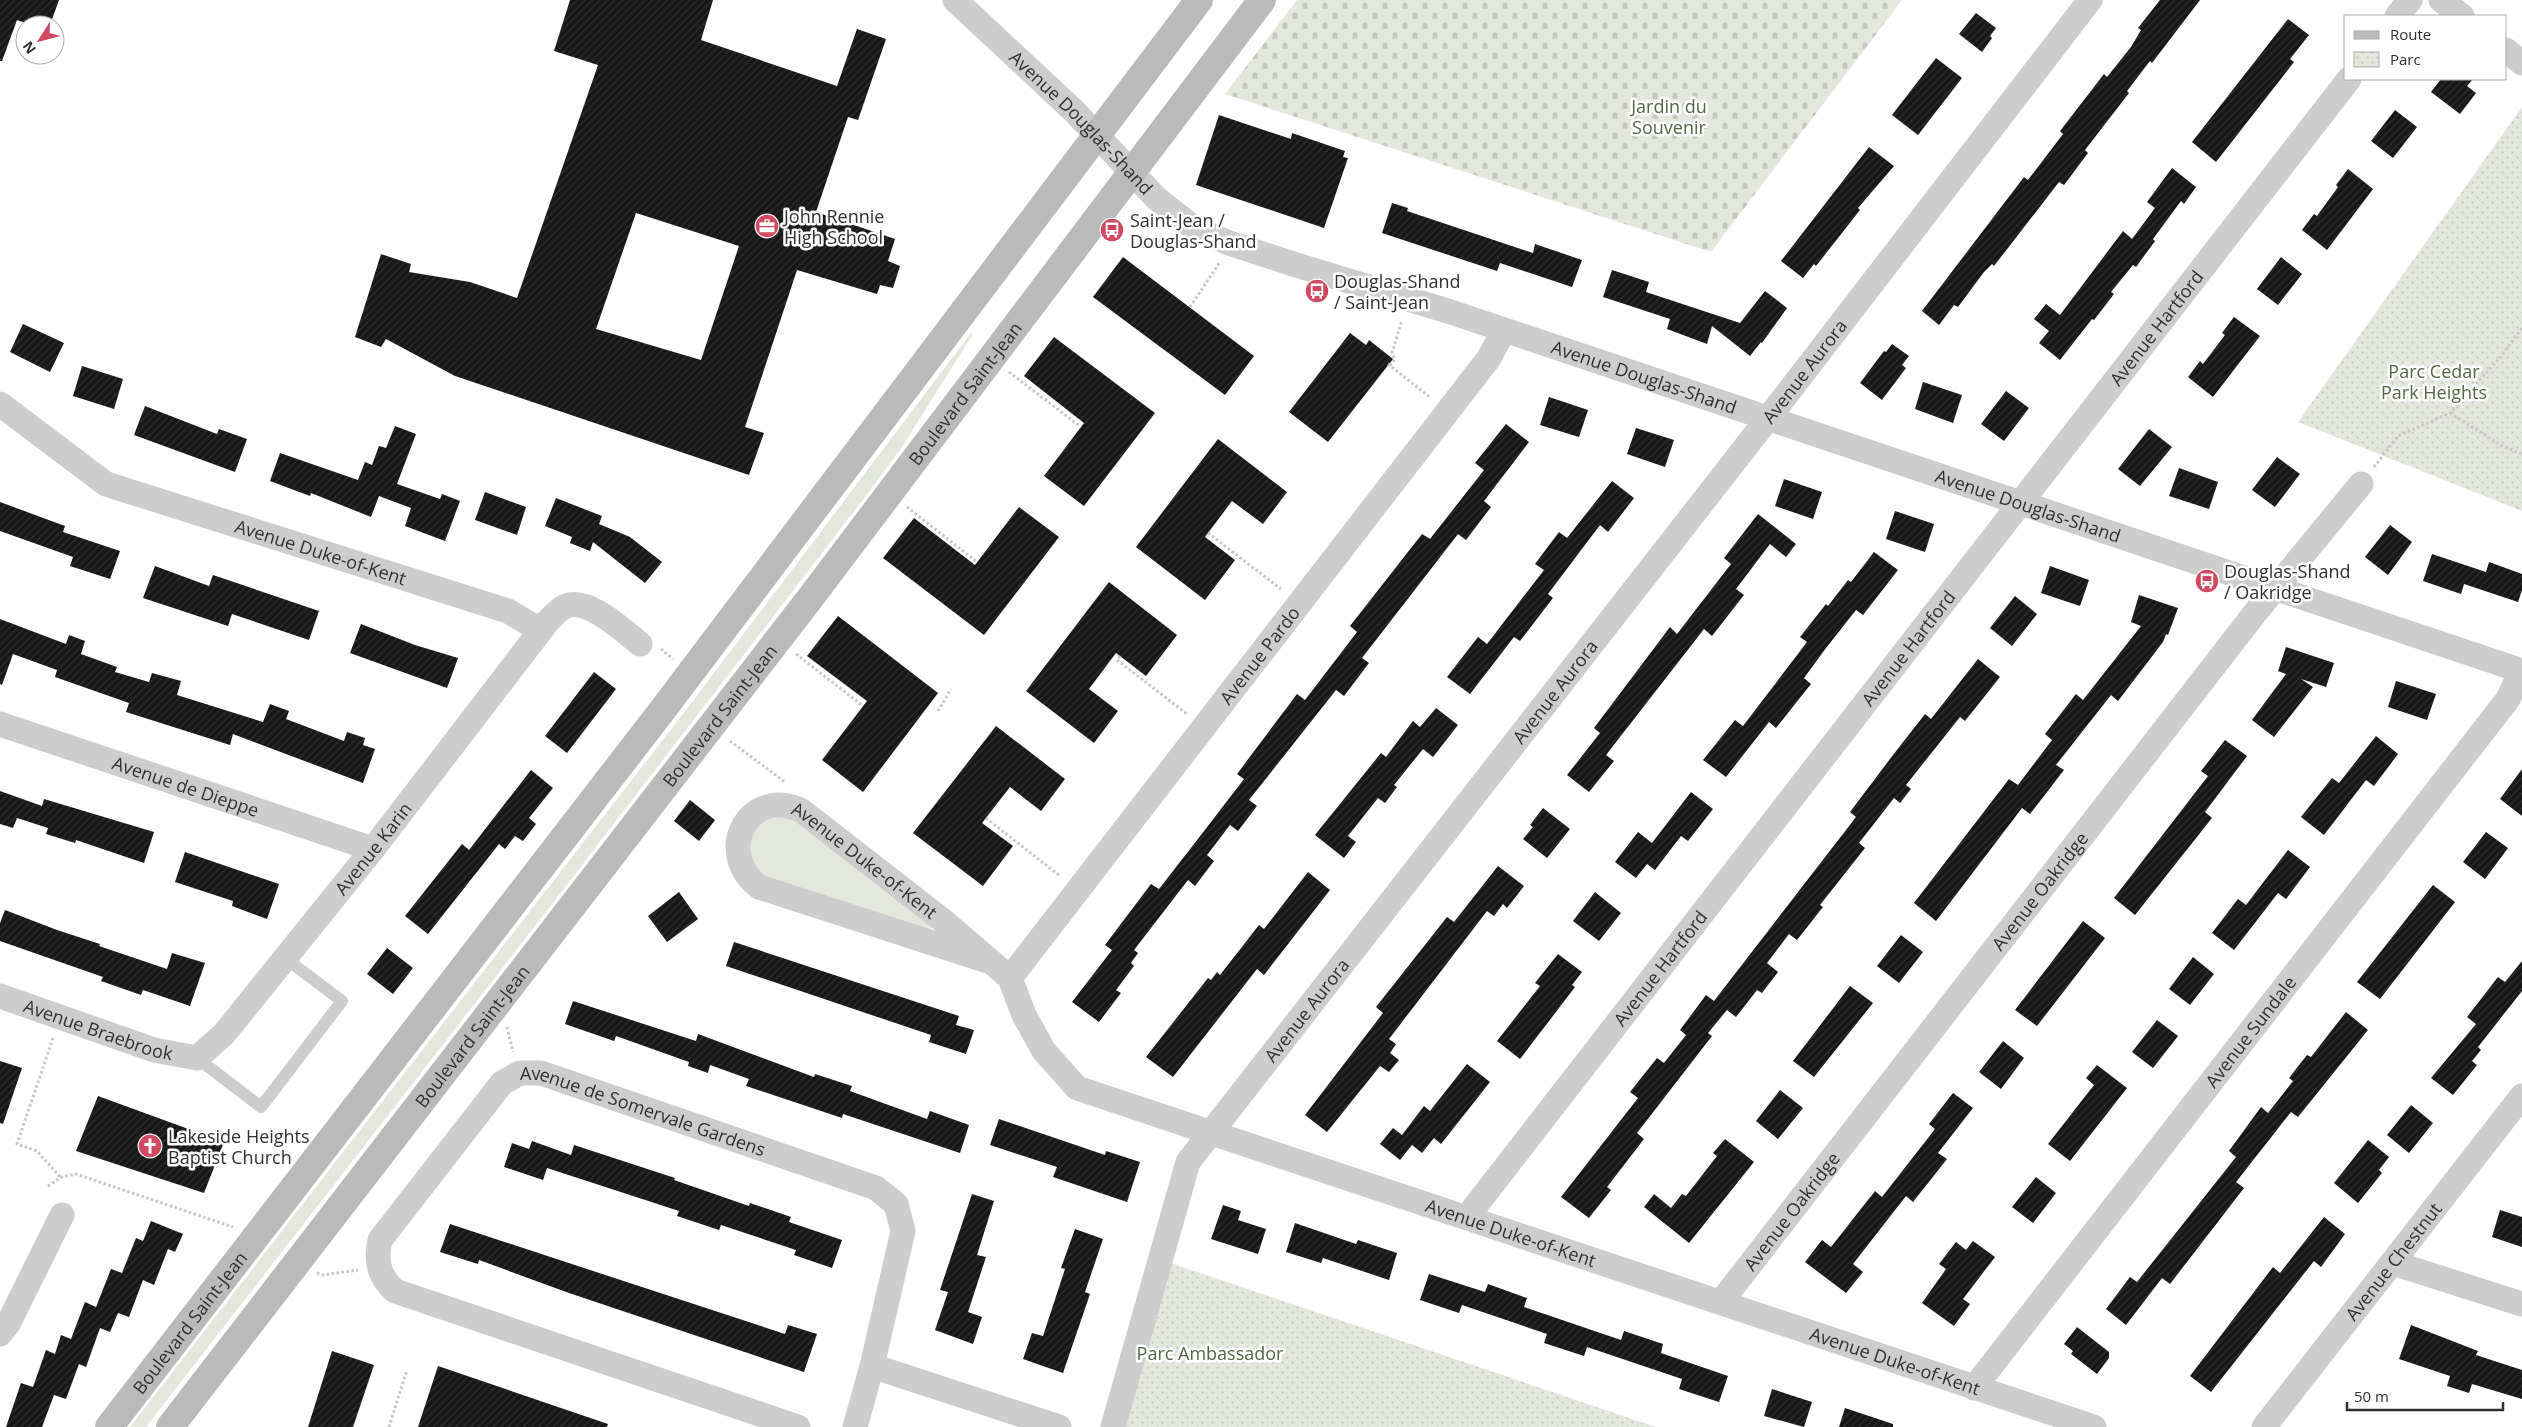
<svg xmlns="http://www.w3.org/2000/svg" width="2522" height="1427" font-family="'Open Sans',sans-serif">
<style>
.grass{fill:#e4e8dc}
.cemetery{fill:url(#cemetery-stones)}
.park{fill:url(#park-dots)}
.building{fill:url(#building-hatch);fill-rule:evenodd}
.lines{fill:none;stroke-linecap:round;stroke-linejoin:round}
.path{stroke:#c7c7c7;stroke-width:3;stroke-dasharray:2.5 2.5;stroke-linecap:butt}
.lane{stroke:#cdcdcd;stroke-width:12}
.street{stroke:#cdcdcd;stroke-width:25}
.secondary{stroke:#bababa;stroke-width:28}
.labels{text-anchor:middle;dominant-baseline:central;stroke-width:5;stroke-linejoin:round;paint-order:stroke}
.park-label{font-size:18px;fill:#576642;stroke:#fff}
.street-label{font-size:18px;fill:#303030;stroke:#fff}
.poi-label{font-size:18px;fill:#303030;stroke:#fff;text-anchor:start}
</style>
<defs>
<pattern id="cemetery-stones" width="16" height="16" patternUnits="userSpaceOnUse" patternTransform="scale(1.25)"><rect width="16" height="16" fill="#e4e8dc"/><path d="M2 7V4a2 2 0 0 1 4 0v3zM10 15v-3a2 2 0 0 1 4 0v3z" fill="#c4c7bd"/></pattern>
<pattern id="park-dots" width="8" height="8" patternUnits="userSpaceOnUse" patternTransform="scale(1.25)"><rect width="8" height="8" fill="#e4e8dc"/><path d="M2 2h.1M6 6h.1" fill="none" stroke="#c4c7bd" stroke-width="1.8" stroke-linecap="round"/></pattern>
<pattern id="building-hatch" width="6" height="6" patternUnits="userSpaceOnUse" patternTransform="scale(1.25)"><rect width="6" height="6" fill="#171717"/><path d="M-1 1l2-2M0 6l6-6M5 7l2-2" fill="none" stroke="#303030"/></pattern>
</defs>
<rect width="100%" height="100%" fill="#fff"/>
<path class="grass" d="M971,333l2,1 -71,113 -30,41 -330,429 -396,510h-16l556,-717z
M789,815l145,109 -5,8 -167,-57 -11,-12 -2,-27 12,-15z"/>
<path class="cemetery" d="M1297,0h605l-191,252 -486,-158z"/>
<path class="park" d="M2522,107v404l-224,-89z
M1159,1259l497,168h-541z"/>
<path class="building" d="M0,0h59l-9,25h-19l-14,-5 -15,41h-2z
M570,0h143l-12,40 136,46 20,-57 29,10 -28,81 -10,-3 -32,95 79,27 -7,22 12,5 -7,22 -13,-3 -3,9 -80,-24 -52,157 19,6 -15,42 -294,-99 -69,-37 -5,8 -26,-10 26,-83 30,10 -2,8 61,10 47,16 81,-233 -44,-14zM636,213l103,33 -38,114 -105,-31z
M2160,0h40l-48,63 -2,-2 -23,30 2,2 -44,57 3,3 -24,32 -5,-3 -65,84 -2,-2 -8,8 -26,35 -4,-2 -15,20 -17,-14 102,-134 4,3 35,-46 -3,-3 44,-57 3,3 24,-30 10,-17 -3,-2z
M1976,13l20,15 -6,8 2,2 -10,14 -23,-18z
M2288,19l21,16 -19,24 4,3 -78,100 -24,-20z
M1936,58l26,20 -44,57 -26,-20z
M2441,79h32l-6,7 9,7 -16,21 -29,-22z
M2395,110l22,17 -24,31 -22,-17z
M1219,115l72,24 1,-6 53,18 -2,6 5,1 -24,70 -128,-43z
M1869,147l25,19 -36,42 2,2 -44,56 -2,-2 -11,14 -22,-17z
M2172,168l24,19 -12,17 -3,-3 -28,38 2,2 -19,26 -3,-2 -22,27 3,2 -20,26 -2,-1 -32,41 -21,-17 10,-12 -15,-12 12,-15 14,11 63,-84 9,8 23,-31 -8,-6z
M2348,169l25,20 -46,61 -25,-20 12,-16 3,2 21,-29 -2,-2z
M1392,203l16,5 -1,3 126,42 2,-9 47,16 -10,27 -72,-24 -3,8 -115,-38z
M1123,257l131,99 -29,39 -132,-98z
M2281,257l21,17 -24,31 -21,-16z
M1612,270l37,12 -3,10 94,31 25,-32 22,17 -25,35 -1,-1 -11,14 -38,-30 -5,18 -40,-15 3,-10 -67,-22z
M2234,317l26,19 -47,61 -25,-20 12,-16 3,3 22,-29 -3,-2z
M23,324l41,19 -14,29 -40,-20z
M1350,333l16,12 3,-5 24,19 -65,83 -39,-30z
M1054,337l101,76 -71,93 -40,-30 40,-53 -60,-47z
M1892,344l17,12 -7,9 4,3 -24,32 -22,-17 24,-32 2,1z
M82,366l41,13 -9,30 -41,-13z
M1923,382l39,13 -9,28 -38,-14z
M2006,391l23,17 -25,33 -23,-17z
M1549,397l39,13 -9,27 -39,-12z
M145,406l72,28 2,-5 28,10 -12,33 -101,-37z
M1506,424l23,18 -45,59 7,6 -25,33 -8,-6 -96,124 7,5 -25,33 -8,-6 -87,110 8,6 -19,25 -8,-6 -23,30 7,6 -19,25 -7,-6 -54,70 4,3 -7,10 3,3 -18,24 5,3 -22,29 -27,-20 40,-52 -7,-5 46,-61 8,5 42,-54 43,-56 -7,-5 60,-80 8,6 52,-68 -7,-6 72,-92 8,5 54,-69 -9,-7z
M395,426l21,8 -19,50 43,15 2,-5 18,7 -15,40 -40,-15 6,-18 -32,-12 -8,21 -60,-24 -1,3 -40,-15 10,-28 78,27 7,-18 7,3 7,-19 7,2z
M1636,428l38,12 -9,27 -38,-13z
M2149,429l23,18 -32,39 -22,-17z
M1218,439l69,53 -24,32 -31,-23 -27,36 30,23 -30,40 -69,-53z
M2277,457l23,17 -25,33 -23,-17z
M2179,468l39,14 -9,27 -40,-13z
M1784,479l38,13 -9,27 -38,-13z
M1612,481l22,17 -26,34 -8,-7 -52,69 5,4 -33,43 -6,-4 -44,57 -23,-17 31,-40 9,7 57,-74 -9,-6 24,-32 8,6z
M485,492l41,15 -9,28 -42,-15z
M556,498l46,18 -3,8 31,13 32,25 -17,21 -52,-41 -3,9 -20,-8 2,-6 -27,-11z
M0,502l65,24 -2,6 57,19 -10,28 -40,-13 3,-9 -73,-26z
M1019,507l40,30 -75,98 -101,-77 31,-40 61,47z
M1895,511l39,13 -9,28 -39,-13z
M1758,514l38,30 -10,13 -16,-13 -34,45 8,6 -32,41 -8,-7 -98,126 8,6 -25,31 -22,-17 33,-42 -6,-5 76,-101 7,7 54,-70 -7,-6z
M2390,525l22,17 -24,33 -23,-18z
M1874,552l24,18 -35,45 -7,-5 -30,38 -22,30 7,6 -35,44 -7,-6 -43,55 -23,-17 32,-40 8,6 64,-84 -7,-5 26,-33 2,2 20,-26 3,2z
M2432,554l54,18 3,-10 33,12v16l-4,12 -54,-18 -3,10 -38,-13z
M155,566l54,20 4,-11 106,36 -10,29 -77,-26 -4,12 -85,-28z
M2050,566l39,14 -9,26 -39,-13z
M1109,582l68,53 -31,41 -30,-23 -27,36 29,22 -24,32 -68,-52z
M2139,595l39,13 -10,27 -2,-1 -3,8 -45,59 -7,-6 -55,70 8,5 -34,44 -8,-6 -86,113 -22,-18 95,-124 9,6 34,-45 -7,-6 31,-40 7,6 58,-74 -10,-4z
M2015,596l22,18 -25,32 -22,-18z
M838,616l100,77 -75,99 -41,-32 45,-59 -60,-45z
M0,619l66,25 3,-9 16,6 -4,13 36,13 -2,5 34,10 3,-9 29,8 -4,14 86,27 7,-18 19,7 -3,8 58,22 3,-9 18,6 -2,7 12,4 -12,34 -130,-49 -3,11 -104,-33 3,-9 -74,-26 2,-7 -44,-16 -11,31 -2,-1z
M361,624l54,21 43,13 -11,30 -97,-35z
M2286,647l48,16 -8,24 -25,-8 12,8 -39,50 -22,-17 34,-46 -8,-3z
M1978,659l22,18 -35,44 -5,-4 -54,68 5,4 -11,14 -6,-5 -35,45 6,5 -45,57 3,2 -26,33 -8,-6 -22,29 11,9 -16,21 -5,-3 -21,27 -9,-7 -19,23 4,3 -75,97 7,6 -37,48 4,3 -22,28 -28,-21 77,-99 -8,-6 27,-34 7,5 22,-28 -6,-5 26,-35 8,6 142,-184 -6,-5 43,-57 32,-41 6,5z
M594,672l22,17 -49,64 -22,-17z
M2396,681l40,13 -9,26 -39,-13z
M1436,708l22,17 -25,32 -10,-8 -29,36 3,2 -12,16 -7,-5 -30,38 8,6 -12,16 -29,-23 66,-82 5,4 27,-36 7,6z
M996,726l69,53 -24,32 -31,-24 -28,36 31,23 -30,40 -70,-53z
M2376,736l22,18 -24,32 -8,-6 -42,55 -23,-18 31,-39 7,5z
M2225,740l22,16 -42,56 7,6 -77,97 -21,-17 94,-122 -7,-5z
M2522,769v47l-22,-17z
M531,770l22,18 -24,30 7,6 -13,17 -8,-5 -10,13 -6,-5 -71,90 -23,-18 57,-72 7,6z
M0,791l42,15 2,-7 110,33 -10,31 -68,-23 -1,3 -29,-9 2,-6 -31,-10 -4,10 -13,-4z
M1691,792l22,17 -25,32 -7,-5 -26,34 -8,-6 -11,14 -21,-16 23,-30 14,11z
M690,800l25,20 -16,21 -25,-20z
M1543,808l27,21 -23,29 -24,-19 10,-12 -3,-2z
M2486,832l22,16 -23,31 -22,-17z
M2288,850l22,17 -24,32 -8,-6 -44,57 -22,-17 26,-34 8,6z
M185,852l94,32 -12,35 -35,-13 1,-5 -58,-19z
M1498,866l26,20 -17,22 -4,-4 -9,12 -7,-5 -98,128 7,5 -6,9 9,7 -10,12 -9,-6 -53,66 -22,-17 78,-102 -7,-6 71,-90 7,5z
M1308,872l22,18 -66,85 -7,-6 -84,108 -27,-20 62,-79 3,2 6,-8 3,3 39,-50 5,4z
M2433,885l22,17 -75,97 -23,-17z
M679,892l19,27 -31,23 -19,-26z
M1595,892l26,21 -22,28 -26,-20z
M5,910l52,20 43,14 -1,2 68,23 5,-16 33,10 -15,43 -47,-16 -2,5 -40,-14 2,-4 -103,-36v-18z
M2083,921l22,17 -68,88 -22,-16z
M1901,935l22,17 -24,31 -22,-17z
M734,942l225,74 -3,9 18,5 -8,24 -37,-12 2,-7 -205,-69z
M387,948l26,20 -20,26 -26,-20z
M1558,954l24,18 -10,13 3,2 -55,72 -23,-18 43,-55 -5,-3z
M2193,957l21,17 -24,31 -21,-16z
M2522,961v30l-44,56 3,3 -9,11 5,4 -24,30 -22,-17 45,-54 -9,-7 31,-40 7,5z
M1850,986l23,17 -59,74 -21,-16z
M573,1001l123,40 2,-7 116,43 1,-3 37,12 -2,5 77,28 3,-8 39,14 -9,28 -117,-39 -1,4 -96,-32 3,-7 -39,-14 -2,8 -20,-7 1,-4 -73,-26 -2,5 -49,-17z
M2346,1012l22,18 -70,87 -7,-5 -55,70 8,6 -74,96 -8,-6 -36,47 -20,-16 24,-32 7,5 99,-125 -7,-6 32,-44 7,6 25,-32 -4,-3 18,-23 4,2z
M2157,1020l21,16 -25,32 -21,-16z
M2003,1041l21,17 -23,31 -22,-17z
M0,1061l22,7 -19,56 -3,-1z
M1467,1064l23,18 -49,62 -7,-6 -12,15 -10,-8 -12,15 -20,-16 13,-16 9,7 22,-29 6,5z
M2097,1065l30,23 -57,73 -22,-17 46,-59 -8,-7z
M1780,1090l23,18 -25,31 -22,-18z
M1953,1093l20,15 -35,45 9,6 -34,43 -7,-6 -53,68 10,8 -17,21 -41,-31 17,-22 9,7 44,-56 7,6 53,-68 -6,-5z
M98,1096l126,46 -20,51 -128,-42z
M2411,1105l22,18 -24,30 -22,-18z
M999,1119l106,36 1,-4 34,11 -13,40 -74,-25 4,-10 -67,-22z
M1725,1139l29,23 -65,81 -45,-36 10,-13 17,14 11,-14 4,2 31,-40 -4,-3z
M2368,1140l21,17 -10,13 3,3 -24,30 -24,-20z
M532,1141l39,14 3,-10 101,33 -1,2 75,26 1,-3 41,14 -2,5 53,18 -10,28 -38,-13 2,-5 -75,-25 -2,5 -42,-14 2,-5 -132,-43 -4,12 -39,-13 8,-24 17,6z
M2036,1177l20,16 -23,30 -21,-16z
M972,1194l22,7 -17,54 9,2 -18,55 14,5 -9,27 -38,-14 13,-38 -8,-2z
M1223,1205l18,6 -3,9 28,9 -8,25 -47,-15z
M2500,1210l22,7v30l-30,-10z
M2324,1217l21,17 -24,33 -7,-6 -103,131 -21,-16 83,-109 7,6z
M151,1221l32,13 -8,18 -7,-3 -14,36 -11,-5 -14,37 -11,-4 -8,19 -10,-4 -14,39 -7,-3 -13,35 -12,-4 -12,32h-36l15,-44 12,4 13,-37 9,4 6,-19 10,4 14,-37 11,5 15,-38 11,4 14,-35 7,3z
M1295,1223l61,21 2,-4 39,13 -8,27 -66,-22 -2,5 -35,-11z
M450,1224l335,110 3,-9 29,9 -13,38 -235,-79 -90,-33 -1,4 -38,-12z
M1075,1229l28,10 -18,53 5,2 -27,79 -40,-14 9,-26 11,3 22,-67 -4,-1z
M1973,1241l22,16 -32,42 7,5 -16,22 -32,-23 24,-34 -7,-5 17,-22 10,8z
M1429,1274l56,18 3,-8 39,14 -3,9 97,33 3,-9 39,13 -2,9 67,23 -9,26 -40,-13 3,-10 -95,-32 -3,9 -40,-13 3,-9 -85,-29 -3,8 -39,-13z
M2411,1325l67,26 -2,4 46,15v29l-50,-15 -3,9 -22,-7 3,-10 -51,-17z
M2077,1327l32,25v6l-12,16 -26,-20 2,-3 -9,-7z
M332,1351l42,14 -21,62h-45z
M438,1366l170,58 -1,3h-189z
M1772,1389l40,13 -8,25 -40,-11z
M1845,1408l48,16v3h-54z"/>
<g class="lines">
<path class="path" d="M1190,307l30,-45
M1388,364l43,34
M1390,366l5,-7 -3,-6 10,-33
M1009,372l72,55
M2450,413l51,32 21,9
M2374,467l24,-31 52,-23 48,-53 24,-32
M907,507l70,55
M1208,533l73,56
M661,649l12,10
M796,654l67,52
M1120,656l-3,4 70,54
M938,711l13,-22
M730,741l55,41
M986,818l74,58
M507,1027l6,25
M53,1038l-36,106 20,7 24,27
M48,1186l14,-9 14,-3 157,53
M317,1273l6,2 35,-5
M389,1427l18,-57"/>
<path class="lane" d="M197,1058l64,49 81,-106 -57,-43"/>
<g class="street">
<path id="s1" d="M955,0l119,111 82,87 38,30 35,15 64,21 158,48 1071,359"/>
<path d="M2441,0l21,16"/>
<path d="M2397,16l13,-16"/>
<path d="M2506,50l16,13"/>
<path id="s2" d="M0,404l106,80 402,127 32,19"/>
<path id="s3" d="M0,724l373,125"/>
<path id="s4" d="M991,962l-232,-75c-46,-36 -9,-102 43,-76l139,108 69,59 14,37 20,36 33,37 1017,339"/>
<path id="s5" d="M1010,978l479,-620 15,-28"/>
<path id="s6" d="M0,996l154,54 43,8 27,-24 149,-185 175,-228c5,-5 11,-12 18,-15 22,-9 58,25 74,38"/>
<path id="s7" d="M1467,1217l882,-1138"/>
<path d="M2393,1263l129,41"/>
<path id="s8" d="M1721,1302l534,-689 106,-129"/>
<path d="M0,1334l8,-10 54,-109"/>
<path d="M872,1366l187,61"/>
<path id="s9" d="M1974,1388l534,-689 13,-28"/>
<path id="s10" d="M798,1427l-403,-136c-16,-14 -20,-30 -15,-51l122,-157 18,-10h21l335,115 20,16 7,27 -31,135 -17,61"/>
<path id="s11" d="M1113,1427l75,-265 602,-772 300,-390"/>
<path id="s12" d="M2264,1427l258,-331"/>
</g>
<g class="secondary">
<path id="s13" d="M109,1427l555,-719 535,-708"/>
<path id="s14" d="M170,1427l641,-830 451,-597"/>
</g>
</g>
<defs>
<g id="office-disc" transform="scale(1.25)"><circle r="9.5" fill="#d04862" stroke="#fff"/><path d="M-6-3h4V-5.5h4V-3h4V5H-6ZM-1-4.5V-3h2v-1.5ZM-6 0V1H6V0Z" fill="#fff"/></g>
<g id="bus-disc" transform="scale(1.25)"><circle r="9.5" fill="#d04862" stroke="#fff"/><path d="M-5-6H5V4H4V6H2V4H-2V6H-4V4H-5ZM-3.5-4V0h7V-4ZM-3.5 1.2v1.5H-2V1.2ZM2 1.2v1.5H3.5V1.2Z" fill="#fff"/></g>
<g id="church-disc" transform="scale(1.25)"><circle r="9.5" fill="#d04862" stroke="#fff"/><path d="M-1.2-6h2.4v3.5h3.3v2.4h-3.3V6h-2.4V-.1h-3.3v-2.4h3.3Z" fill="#fff"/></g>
</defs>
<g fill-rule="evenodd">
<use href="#office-disc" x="767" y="226"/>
<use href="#bus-disc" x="1112" y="230"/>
<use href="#bus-disc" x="1317" y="291"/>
<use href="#bus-disc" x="2207" y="581"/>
<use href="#church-disc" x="150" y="1146"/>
</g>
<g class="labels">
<g class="park-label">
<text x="1669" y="106">Jardin du<tspan x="1669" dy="21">Souvenir</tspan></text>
<text x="2434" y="371">Parc Cedar<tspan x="2434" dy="21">Park Heights</tspan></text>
<text x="1210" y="1353">Parc Ambassador</text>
</g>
<g class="street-label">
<text stroke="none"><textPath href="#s1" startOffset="176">Avenue Douglas-Shand</textPath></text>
<text stroke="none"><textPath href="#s7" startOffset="1125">Avenue Hartford</textPath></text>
<text stroke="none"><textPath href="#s11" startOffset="1278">Avenue Aurora</textPath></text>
<text stroke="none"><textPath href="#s1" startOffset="805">Avenue Douglas-Shand</textPath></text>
<text stroke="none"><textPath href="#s14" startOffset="1304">Boulevard Saint-Jean</textPath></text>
<text stroke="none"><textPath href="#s1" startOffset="1210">Avenue Douglas-Shand</textPath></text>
<text stroke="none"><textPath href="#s2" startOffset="358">Avenue Duke-of-Kent</textPath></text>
<text stroke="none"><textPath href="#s7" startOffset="720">Avenue Hartford</textPath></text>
<text stroke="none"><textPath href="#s5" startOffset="408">Avenue Pardo</textPath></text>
<text stroke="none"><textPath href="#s11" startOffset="872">Avenue Aurora</textPath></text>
<text stroke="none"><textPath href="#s14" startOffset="899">Boulevard Saint-Jean</textPath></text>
<text stroke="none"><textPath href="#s3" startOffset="196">Avenue de Dieppe</textPath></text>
<text stroke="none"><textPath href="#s6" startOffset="481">Avenue Karin</textPath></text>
<text stroke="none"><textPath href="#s4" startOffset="459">Avenue Duke-of-Kent</textPath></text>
<text stroke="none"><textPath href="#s8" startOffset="520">Avenue Oakridge</textPath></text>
<text stroke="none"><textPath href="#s7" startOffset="315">Avenue Hartford</textPath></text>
<text stroke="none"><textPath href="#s11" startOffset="468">Avenue Aurora</textPath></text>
<text stroke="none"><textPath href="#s6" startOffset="104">Avenue Braebrook</textPath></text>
<text stroke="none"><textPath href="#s9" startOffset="451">Avenue Sundale</textPath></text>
<text stroke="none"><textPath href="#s14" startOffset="494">Boulevard Saint-Jean</textPath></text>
<text stroke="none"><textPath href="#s10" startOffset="830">Avenue de Somervale Gardens</textPath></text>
<text stroke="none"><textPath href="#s8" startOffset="115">Avenue Oakridge</textPath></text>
<text stroke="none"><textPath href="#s4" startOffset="1234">Avenue Duke-of-Kent</textPath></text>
<text stroke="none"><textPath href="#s12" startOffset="210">Avenue Chestnut</textPath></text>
<text stroke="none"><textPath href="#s13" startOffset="132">Boulevard Saint-Jean</textPath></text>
<text stroke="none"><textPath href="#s4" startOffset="1639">Avenue Duke-of-Kent</textPath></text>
</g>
<g class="poi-label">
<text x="784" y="216">John Rennie<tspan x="784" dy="21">High School</tspan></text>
<text x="1130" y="220">Saint-Jean /<tspan x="1130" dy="21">Douglas-Shand</tspan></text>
<text x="1334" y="281">Douglas-Shand<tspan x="1334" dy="21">/ Saint-Jean</tspan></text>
<text x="2224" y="571">Douglas-Shand<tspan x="2224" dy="21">/ Oakridge</tspan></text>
<text x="168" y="1136">Lakeside Heights<tspan x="168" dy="21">Baptist Church</tspan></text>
</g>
</g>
<rect x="2344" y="15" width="162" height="65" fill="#ffffff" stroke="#acacac"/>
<rect x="2354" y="31" width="25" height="8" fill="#bababa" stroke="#acacac"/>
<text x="2390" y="40" font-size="15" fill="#303030">Route</text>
<rect x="2354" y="52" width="25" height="15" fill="url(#park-dots)" stroke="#acacac"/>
<text x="2390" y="65" font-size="15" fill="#303030">Parc</text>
<g transform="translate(40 40) rotate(234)"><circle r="24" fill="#ffffff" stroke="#acacac"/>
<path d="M0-4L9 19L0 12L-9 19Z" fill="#d04862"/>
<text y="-8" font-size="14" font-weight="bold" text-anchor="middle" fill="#303030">N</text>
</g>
<path d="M2347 1402v8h156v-8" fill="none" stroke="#303030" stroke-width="2.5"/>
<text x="2354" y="1402" font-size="15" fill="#303030" stroke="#ffffff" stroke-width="4" paint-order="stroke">50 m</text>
</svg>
